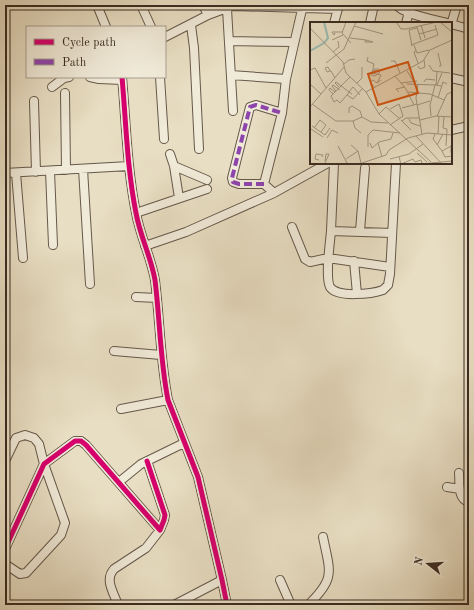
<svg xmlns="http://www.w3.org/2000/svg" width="474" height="610" font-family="'Old Standard TT',serif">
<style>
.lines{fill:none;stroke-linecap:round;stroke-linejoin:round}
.minor-casing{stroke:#66584a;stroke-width:10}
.minor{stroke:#f0ead8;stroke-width:8}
.quiet{stroke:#8e44ad;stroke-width:4;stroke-dasharray:8 4;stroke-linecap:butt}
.cycleway-casing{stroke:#f0ead8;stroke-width:8}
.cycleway{stroke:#d6006c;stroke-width:5}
.inset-river{fill:none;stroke:#97bcb4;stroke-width:2}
.inset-road{fill:none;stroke:#a39783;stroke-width:1}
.view{fill:#d7540e;fill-opacity:0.15;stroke:#d7540e;stroke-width:2}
.inset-edge{fill:none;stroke:#3b2c22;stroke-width:2}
</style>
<rect width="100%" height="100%" fill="#e8dec3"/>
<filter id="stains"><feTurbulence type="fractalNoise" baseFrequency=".005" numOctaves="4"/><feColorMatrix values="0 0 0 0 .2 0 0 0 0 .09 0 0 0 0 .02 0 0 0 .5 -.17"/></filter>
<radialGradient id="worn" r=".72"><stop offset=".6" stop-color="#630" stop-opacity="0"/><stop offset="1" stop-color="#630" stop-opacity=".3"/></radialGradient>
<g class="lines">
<g class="minor-casing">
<path id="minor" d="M97,5l9,22
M141,5l10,22
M203,5l5,10
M397,5c5,9 39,15 50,18
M227,9l6,102
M334,23l5,-18
M370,23l4,-18
M406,23l3,-11
M451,24l18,5
M191,25l3,23 5,101
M451,25l6,-20
M165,37l43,-22 24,-9 106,3
M229,41l65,1
M231,75l55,4
M90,77l9,2 23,1
M122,77c4,45 5,91 14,136 4,23 15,44 19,67 5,40 5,80 13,120l30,77 24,103 5,25
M160,77l4,62
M451,78l18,4
M52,87l12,-9 5,-1
M65,93l1,77
M34,101l2,71
M451,130l18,-4
M170,154l4,12 5,32
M334,163c-1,23 -2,45 -3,68 -1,12 -6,46 -1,56 7,11 42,7 53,3l5,-5 2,-11 6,-111
M174,166l33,14
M83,169l7,115
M50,171l3,74
M5,173l124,-7
M16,173l7,85
M264,184h-25l-6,-2 -1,-4 18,-71 6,-2 26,8
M274,193l-10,-9 18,-71 4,-34 17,-74
M136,213l71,-24
M292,227l13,32 5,3 18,-4 62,9
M331,231l61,2
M360,231l5,-63
M145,246l41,-14 88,-39 54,-30
M354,261l3,33
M136,297l21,1
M114,351l47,4
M121,409l47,-9
M5,461l11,-23 9,-3 9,3 5,6 5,20 21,59 -4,12 -35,38 -6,1 -15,-10
M459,473c1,10 -2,26 10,29
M119,482l22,-18 43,-21
M447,487l13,2
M5,549l39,-85 31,-23h6l5,4 74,85 4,-10 1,-5 -18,-54
M280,580l11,25
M118,605c-4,-12 -14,-25 -4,-36l32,-21 14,-18
M174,605l48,-25
M308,605c28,-27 22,-33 15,-68"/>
</g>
<use href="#minor" class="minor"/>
<path class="quiet" d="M264,184h-25l-6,-2 -1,-4 18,-71 6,-2 26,8"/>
<g class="cycleway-casing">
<path id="cycleway" d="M122,77c4,45 5,91 14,136 4,23 15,44 19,67 5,40 5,80 13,120l30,77 24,103 5,25
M5,549l39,-85 31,-23h6l5,4 74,85 4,-10 1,-5 -18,-54"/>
</g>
<use href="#cycleway" class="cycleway"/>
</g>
<g transform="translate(310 22)">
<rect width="142" height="142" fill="#e8dec3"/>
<path class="inset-river" d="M0,29l14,-8 4,-5 -4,-16"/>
<path class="inset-road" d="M36,0l-4,11 9,10M130,0l12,10M87,1l4,6h5l31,-7M111,3l4,13M44,4l29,8M107,5l4,13M0,6l33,34 3,11 20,19 13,22 52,48M25,11l-1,2 -2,-3h10M109,12l18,-5M40,16l16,2 7,2h-8l1,-2M22,18l11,-5M101,23l27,-10 -3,-10M104,23l3,8 12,-3M102,24l-3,-16 8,-2M106,29l-2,1 4,11M23,30l6,-5 -1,-6M128,31l3,13h-2M58,35l-1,4 7,3 -1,4M81,39h4l5,12M16,41l18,-14 12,-27M34,42l5,-4 6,-1M119,43l4,6 17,2M108,44l2,3 5,-2 -1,-7M0,48l5,-2 11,20M62,48l8,2 -5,4 -4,-1 2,-6h6M20,49l-2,-4 -3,1 2,4 3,-1h1l4,7M97,49l7,11M127,50l-1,13 5,1M62,51l9,2 -4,8 4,-3M85,54l11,13 8,16M40,55l-19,19 3,6 3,-2 3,3 7,-8 6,4 10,-11M114,60l2,-3 9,1M47,61l5,-5v-11M91,61l16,-2M0,62l11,10M97,62l29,1M108,62l-2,14 6,36M127,63l5,-12M29,65l-4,-4 1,-1 13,10 -2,3M65,66l-5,-6 3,-2 4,3M26,69l-4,-5 1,-1 7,5M56,70l57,-31 7,-11 22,-10M89,70l-3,-3 9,-2M98,70l22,2 14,6M23,72l-4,-4 1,-2 5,4M42,72l-3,-2 4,-5 7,8M128,76l5,-16 4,2M2,82l24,17h17l9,-4 9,5 17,1M107,83l13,-4M0,85l34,-40M92,86l15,-4M80,87l9,-5 4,12 -13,9M39,91v-5l3,-2 8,5 2,6M69,92l7,-7 14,12M121,94l-1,-11 5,-20M127,94l10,-22 5,-2M134,95l-1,11 4,1 -1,17M99,97l2,4 9,3M91,98l10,10M110,98l16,-4 16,1M43,99l2,7 6,5M92,99l4,-3h14M2,104l13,9 5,-7M4,106l6,-8 6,5 -5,7M1,107l12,8M125,112l-2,5 9,12 9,-5v7M128,112l1,-18M106,114l26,28M17,116l5,-8 6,3M60,121l2,5 7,-6 12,-3 2,-6M68,121l4,14M41,123l7,6 3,12M127,123l6,-11M28,124l9,17 -4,1M58,125v-12l5,-5 27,3M132,129l3,6 7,-1M107,131l10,9M89,135l2,7 12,-5 2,3 6,-2 1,3M36,137l12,-8M80,137l19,-5 14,-10M9,138l-4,-1 1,-5 7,1 -1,2M15,139l1,-7h3l-4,9M49,142l27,-9 3,-5 19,-12 19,-5 25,2M111,142l31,-3"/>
<path class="view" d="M98,40l10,31 -40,12 -10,-31z"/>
<rect width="142" height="142" class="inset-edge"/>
</g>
<rect width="474" height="610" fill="none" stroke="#e8dec3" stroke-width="20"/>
<rect x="6" y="6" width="462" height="598" fill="none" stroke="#3b2c22" stroke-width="2"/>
<rect x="10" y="10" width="454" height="590" fill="none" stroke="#3b2c22"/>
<rect x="26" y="26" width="140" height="52" fill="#f0ead8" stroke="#a89e8f"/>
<rect x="34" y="39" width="20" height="6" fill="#d6006c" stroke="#a89e8f"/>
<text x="62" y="46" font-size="12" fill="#3b2c22">Cycle path</text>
<rect x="34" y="59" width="20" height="6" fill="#8e44ad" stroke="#a89e8f"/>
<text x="62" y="66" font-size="12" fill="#3b2c22">Path</text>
<g transform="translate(428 564) rotate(287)" stroke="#f0ead8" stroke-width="3" paint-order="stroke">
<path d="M0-3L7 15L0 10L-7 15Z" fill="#3b2c22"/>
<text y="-6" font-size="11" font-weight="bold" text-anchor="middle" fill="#3b2c22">N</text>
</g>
<rect width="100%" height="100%" filter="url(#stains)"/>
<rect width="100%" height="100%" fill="url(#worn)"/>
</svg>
